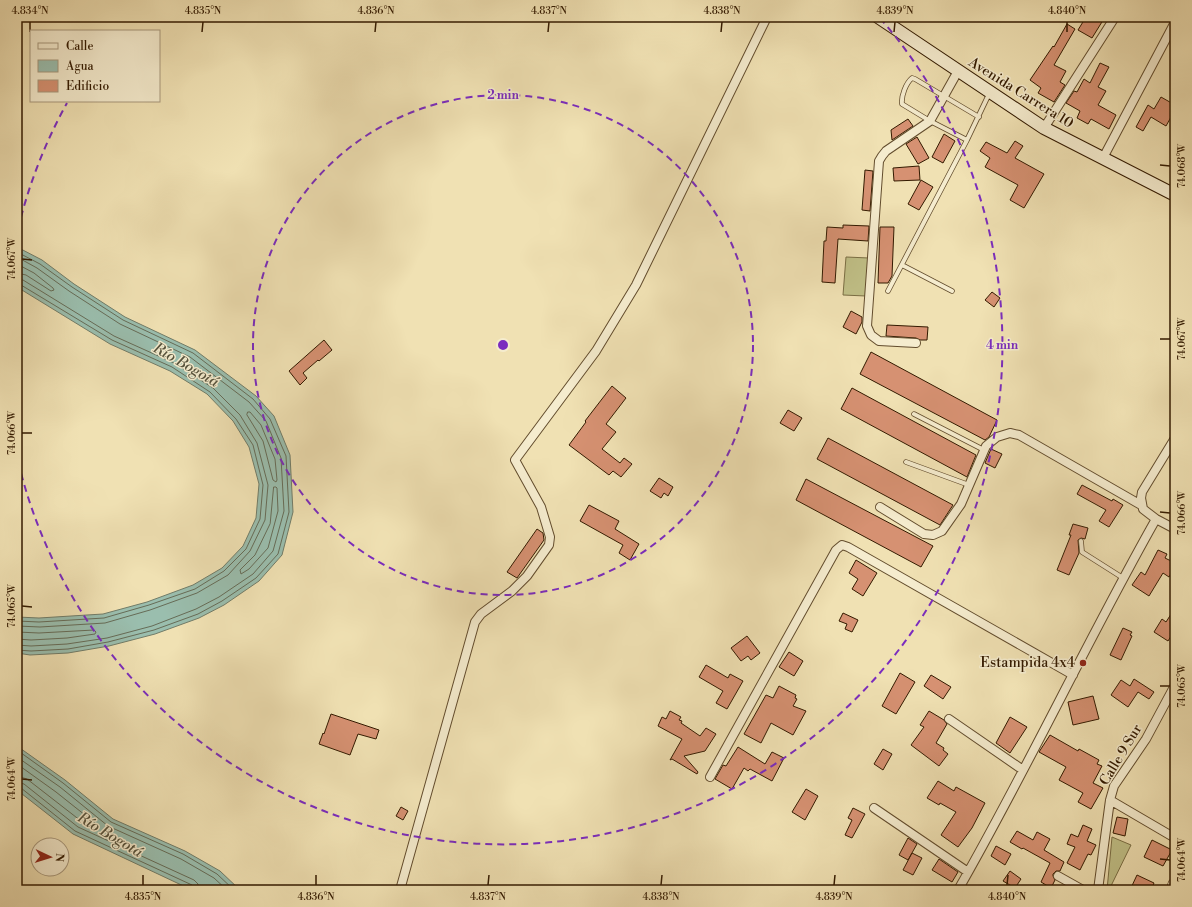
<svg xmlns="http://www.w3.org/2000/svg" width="1192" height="907" font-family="'Libre Bodoni',serif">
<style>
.green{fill:#c1c188;stroke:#7a6e44}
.water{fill:#9abeae;stroke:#717c68}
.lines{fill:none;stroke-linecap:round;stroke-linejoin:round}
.shore{stroke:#666c57;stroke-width:1}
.building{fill:#d69172;stroke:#331a00}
.lane-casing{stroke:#624c2d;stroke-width:5.5}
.street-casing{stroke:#624c2d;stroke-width:10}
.secondary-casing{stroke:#331a00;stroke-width:14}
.lane{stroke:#f5ecce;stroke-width:4}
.street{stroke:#f5ecce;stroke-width:8}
.secondary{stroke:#f5ecce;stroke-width:12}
.ticks{fill:none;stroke:#331a00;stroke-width:1.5}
.ring{fill:none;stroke:#7b2cbf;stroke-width:2;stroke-dasharray:7 5}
.poi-dot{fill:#8f2418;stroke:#f5ecce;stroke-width:1.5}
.labels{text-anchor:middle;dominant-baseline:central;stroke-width:3;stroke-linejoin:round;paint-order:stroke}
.street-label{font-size:14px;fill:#331a00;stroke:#f5ecce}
.poi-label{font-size:14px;fill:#331a00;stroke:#f5ecce;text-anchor:end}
.water-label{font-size:15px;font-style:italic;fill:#57533d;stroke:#f5ecce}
.centre{fill:#7b2cbf;stroke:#f5ecce;stroke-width:2}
.ring-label{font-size:12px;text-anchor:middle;font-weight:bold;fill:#7b2cbf;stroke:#f5ecce;stroke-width:3;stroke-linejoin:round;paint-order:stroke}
.neatline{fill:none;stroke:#331a00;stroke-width:1.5}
.ticks-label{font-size:10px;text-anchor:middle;fill:#331a00}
</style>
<rect width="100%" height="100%" fill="#f0e1b3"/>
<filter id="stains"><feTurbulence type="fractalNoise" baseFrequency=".005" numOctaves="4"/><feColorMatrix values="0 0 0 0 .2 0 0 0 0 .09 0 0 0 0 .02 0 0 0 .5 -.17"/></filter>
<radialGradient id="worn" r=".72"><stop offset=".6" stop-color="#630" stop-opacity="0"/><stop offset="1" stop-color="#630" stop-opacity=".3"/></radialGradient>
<path class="green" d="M846,257l23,1 -3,38 -23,-1z
M1112,837l19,8 -22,45h-2z"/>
<path class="water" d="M17,247l25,13 32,24 51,33 70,33 61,46 18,20 16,39 3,57 -11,43 -23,26 -35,24 -25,13 -44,16 -46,12 -41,7 -38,2 -13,-2v-36l22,1 64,-4 44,-12 46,-17 29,-17 21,-22 13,-28 3,-34 -10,-37 -16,-26 -26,-27 -37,-23 -60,-27 -93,-57z
M17,746l48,34 48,39 72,32 35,20 20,19h-48l-119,-56 -56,-44z"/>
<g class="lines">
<path class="shore" d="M17,252l23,12 32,23 51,33 70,33 60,46 17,20 16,37 3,56 -11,42 -22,24 -34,23 -24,13 -44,16 -46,12 -40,7 -37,2 -14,-1
M17,257l20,11 32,23 51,33 70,33 59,45 17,19 15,37 3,53 -11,40 -20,23 -34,23 -23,12 -44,17 -45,12 -40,6 -36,2 -14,-1
M17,264l17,9 19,15 1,2 -3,1 -25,-16 -9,-2
M17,279l6,1 91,56 60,27 39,25 27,27 17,28 11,42 -3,35 -15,31 -22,24 -31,18 -47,17 -45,13 -65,4 -23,-1
M17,284l4,1 91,55 60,27 38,25 26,27 17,26 10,40 -3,34 -14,30 -22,22 -29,18 -46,16 -45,13 -65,4 -22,-1
M248,412h2l11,13 14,34 2,21 -1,2 -3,-2 -10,-39 -16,-26z
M274,487h2l1,1 1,23 -10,37 -19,21 -8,5 -1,-4 15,-15 15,-31z
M17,632l22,1 55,-3 2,2 -1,2 -28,4 -36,2 -14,-1
M17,750l46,33 48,39 72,32 34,20 17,16
M17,757l43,30 48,39 73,33 33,19 13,12
M17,764l39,28 39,31v3l-2,1 -12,-6 -54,-42 -10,-3
M17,782l7,2 54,43 116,53 4,4 1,6
M17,787l4,1 54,43 117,54 2,2v3"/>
</g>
<path class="building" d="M1086,17h19l-13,21 -14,-8z
M1067,24l8,5 -21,36 12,6 -6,11 5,3 -11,17 -16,-9 3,-5 -11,-8 23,-34 1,1z
M1100,63l9,4 -11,20 8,4 -8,14 18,10 -7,14 -18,-10 -3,5 -11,-6 3,-7 -14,-8 8,-12 3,1 7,-13 6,4z
M1161,97l14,8v5l-9,16 -15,-9 -8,14 -7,-4 12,-22 6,4z
M908,119l5,7 -21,14 -1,-10z
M944,134l11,7 -12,22 -11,-6z
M917,137l12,21 -11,6 -12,-20z
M1015,141l8,5 -8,12 29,16 -20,34 -14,-8 8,-15 -33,-18 5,-9 -10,-7 6,-9 21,11z
M919,166l1,14 -26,1 -1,-13z
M865,170l8,1 -3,40 -8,-1z
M921,180l12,7 -14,23 -11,-6z
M843,225l26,1 -1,15 -30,-2 -3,44 -13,-1 2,-41h2l1,-14 16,1z
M880,227h14l-2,49 -4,7h-10z
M992,292l8,6 -6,9 -9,-7z
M851,311l11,6v5l-6,12 -13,-7z
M887,325l41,2 -1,13h-7l-4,-2 -30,-2z
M324,340l8,10 -13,11 -1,-1 -15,13 4,5 -7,7 -11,-14z
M871,352l126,68 -8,17 -4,3 -125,-66z
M612,386l14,12 -20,26 10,8 -14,17 18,14 4,-5 8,6 -11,13 -8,-6 -4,4 -40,-30 17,-23 -1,-1z
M852,388l124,67 -9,22 -126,-68z
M788,410l14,8 -8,13 -14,-8z
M828,438l125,67 -13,20 -123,-66z
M991,449l11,5 -7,14 -10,-5z
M659,478l14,9 -5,9 -4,-3 -3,5 -11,-7z
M806,479l127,67 -12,21 -125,-67z
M1082,485l30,16 1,-2 10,6 -14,22 -10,-6 7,-11 -29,-16z
M589,505l30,16 -4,8 24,15 -9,16 -11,-7 4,-8 -43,-24z
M1073,524l15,4 -3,11 -4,-1 -3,2 1,13 -10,22 -12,-5 14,-35h-2z
M537,529l6,4 1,7 -27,38 -10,-6z
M1158,550l9,4 -2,4 10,5v3l-6,11 -6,-4 -14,23 -17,-11 9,-13 4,3z
M856,560l21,13 -14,23 -11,-7 6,-10 -9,-6z
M1175,608v22l-7,11 -14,-9 8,-13 4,3z
M843,613l15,7 -6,12 -7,-3 2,-5 -8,-3z
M1123,628l9,4 -2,3 2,1 -11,24 -11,-5z
M747,636l13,17 -9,7 -3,-4 -7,5 -10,-13z
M789,652l14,9 -9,15 -15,-9z
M706,665l22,13 2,-4 13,7 -16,28 -11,-6 7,-12 -24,-14z
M900,673l15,9 -19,32 -14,-8z
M931,675l20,12 -8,12 -19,-13z
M1134,679l20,13 -5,7 -11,-7 -10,15 -17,-12 10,-15 9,6z
M779,686l17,9 -1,3 2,1 -4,7 13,5 -13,24 -22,-12 -10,20 -17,-9 22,-39 7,3z
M1093,696l6,23 -26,6 -5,-23z
M670,711l11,6 -2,3 3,1 -1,2 19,13 6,-8 10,6 -11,17 -21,5 14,16 -1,2 -25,-15 -2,1 12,-21 -24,-13 4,-9 4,2z
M929,711l15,9 3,4 -11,19 8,5 -1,2 5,4 -9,12 -28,-21 13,-18 -4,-2z
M331,714l48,16 -3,9 -18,-5 -8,21 -31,-11 4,-11 1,1z
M1010,717l17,10 -17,26 -14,-10z
M1050,735l28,16 1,-2 20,11 -2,4 5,2 -9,17 10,5 -12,21 -13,-7 5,-9 -24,-13 7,-13 -27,-15z
M738,747l27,17 7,-12 12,6 -12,23 -22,-12 -2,2 -4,-3 -12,21 -17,-10 8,-14 3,1z
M883,749l9,5 -9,16 -9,-6z
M938,781l16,10 2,-4 29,16 -13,25 -14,19 -17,-12 15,-23 -16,-9 -1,2 -12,-7z
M806,789l12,7 -13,24 -13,-8z
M401,807l7,4 -5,9 -7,-4z
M853,808l12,6 -13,24 -7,-3 7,-15 -4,-2z
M1117,817l11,2 -3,17 -12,-3z
M1083,825l9,4 -5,12 9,4 -5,10 -3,-1 -8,16 -13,-7 8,-16 -8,-3 4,-10 7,3z
M1017,831l16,9 4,-8 13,7 -6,11 20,12 -4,9h-4l-3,3v2l2,4 -4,8 -10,-6 9,-19 -27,-15 -1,1 -12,-7z
M908,838l9,6 -9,16 -9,-5z
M1152,840l20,10 -9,16 -19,-9z
M996,846l15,8 -6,11 -14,-9z
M912,853l10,5 -9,17 -10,-5z
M939,859l19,13 -6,10 -20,-12z
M1010,871l11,8 -6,9 -12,-7z
M1137,875l17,8 -3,7h-21z"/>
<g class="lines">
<g class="lane-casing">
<path id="lane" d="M967,140l-37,-19 -28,-17c-1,-8 4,-21 10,-26l3,1 64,38
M902,265l50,26
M888,291l79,-151 22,-46
M914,414l70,36
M906,462l63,23
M1081,541l1,11 41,26
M1168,890l3,-8"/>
</g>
<g class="street-casing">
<path id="street" d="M1044,128l71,-111
M1103,158l72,-136
M916,343l-37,-2 -8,-6 -4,-9 12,-165 3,-5 4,-5 44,-30 28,-50
M1175,438l-33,54 -1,6 2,11 13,10 19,10
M880,507l44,27 9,1 9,-4 19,-27 25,-58 11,-9 13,-4 9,2 122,70
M949,719l74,51
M710,777l126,-227 6,-5 6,2 225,128
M1110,800l65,38
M874,808l94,64
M1058,876l25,14
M400,890l75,-268 6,-8 31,-23 15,-15 22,-31 1,-8 -9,-30 -26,-47 81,-109 40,-66 131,-268
M958,890c70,-122 129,-249 198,-371
M1098,890l12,-90 4,-14 32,-47 29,-54"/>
</g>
<g class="secondary-casing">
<path id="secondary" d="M878,17l166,111 131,67"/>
</g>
<use href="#lane" class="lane"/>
<use href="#street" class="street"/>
<use href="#secondary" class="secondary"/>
</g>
<path class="ticks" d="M30,32v-10M202,32l1,-10M375,32l1,-10M548,32l1,-10M721,32l1,-10M894,32l1,-10M1067,32v-10M1160,165l10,1M22,259l10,1M1160,339h10M22,433h10M1160,512l10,1M22,606l10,1M1160,686h10M22,779l10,1M1160,859l10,1M143,885v-10M316,885v-10M488,885l1,-10M661,885l1,-10M834,885l1,-10M1007,885l1,-10"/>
<g class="ring">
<circle cx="503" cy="345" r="250"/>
<path d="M18 229A499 499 0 0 1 67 103M880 18A499 499 0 1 1 18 461"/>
</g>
<circle class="poi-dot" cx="1083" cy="663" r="4"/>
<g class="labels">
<g class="street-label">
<text transform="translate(1021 93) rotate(32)">Avenida Carrera 10</text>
<text transform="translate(1121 755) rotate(-59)">Calle 9 Sur</text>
</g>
<g class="poi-label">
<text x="1075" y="663">Estampida 4x4</text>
</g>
<g class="water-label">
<text transform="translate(186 365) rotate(30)">Río Bogotá</text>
<text transform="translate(110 835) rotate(31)">Río Bogotá</text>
</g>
</g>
<circle cx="503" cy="345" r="6" class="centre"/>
<g class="ring-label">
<text x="503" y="99">2 min</text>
<text x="1002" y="349">4 min</text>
</g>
<rect width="1192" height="907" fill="none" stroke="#f0e1b3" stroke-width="44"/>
<rect x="30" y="30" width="130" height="72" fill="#f5ecce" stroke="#a7987c"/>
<rect x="38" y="43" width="20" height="6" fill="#f5ecce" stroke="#a7987c"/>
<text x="66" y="50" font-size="12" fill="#331a00">Calle</text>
<rect x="38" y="60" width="20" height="12" fill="#9abeae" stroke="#a7987c"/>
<text x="66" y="70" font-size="12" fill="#331a00">Agua</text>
<rect x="38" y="80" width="20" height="12" fill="#d69172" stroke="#a7987c"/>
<text x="66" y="90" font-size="12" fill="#331a00">Edificio</text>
<g transform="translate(50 857) rotate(94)"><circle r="19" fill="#f5ecce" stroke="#a7987c"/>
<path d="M0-3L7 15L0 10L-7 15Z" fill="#8f2418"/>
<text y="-6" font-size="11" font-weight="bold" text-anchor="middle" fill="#331a00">N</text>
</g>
<rect x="22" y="22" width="1148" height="863" class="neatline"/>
<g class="ticks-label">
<text x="30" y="14">4.834°N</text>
<text x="203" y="14">4.835°N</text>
<text x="376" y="14">4.836°N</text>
<text x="549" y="14">4.837°N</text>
<text x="722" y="14">4.838°N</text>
<text x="895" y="14">4.839°N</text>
<text x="1067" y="14">4.840°N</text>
<text transform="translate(1181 166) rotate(-90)" y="4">74.068°W</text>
<text transform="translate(11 259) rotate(-90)" y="4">74.067°W</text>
<text transform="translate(1181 339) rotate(-90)" y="4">74.067°W</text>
<text transform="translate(11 433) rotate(-90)" y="4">74.066°W</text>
<text transform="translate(1181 513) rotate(-90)" y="4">74.066°W</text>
<text transform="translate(11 606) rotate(-90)" y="4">74.065°W</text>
<text transform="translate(1181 686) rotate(-90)" y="4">74.065°W</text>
<text transform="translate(11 779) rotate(-90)" y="4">74.064°W</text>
<text transform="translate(1181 860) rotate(-90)" y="4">74.064°W</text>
<text x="143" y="900">4.835°N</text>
<text x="316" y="900">4.836°N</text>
<text x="488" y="900">4.837°N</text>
<text x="661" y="900">4.838°N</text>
<text x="834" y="900">4.839°N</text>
<text x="1007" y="900">4.840°N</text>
</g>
<rect width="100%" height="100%" filter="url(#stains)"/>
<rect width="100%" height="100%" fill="url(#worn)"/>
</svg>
